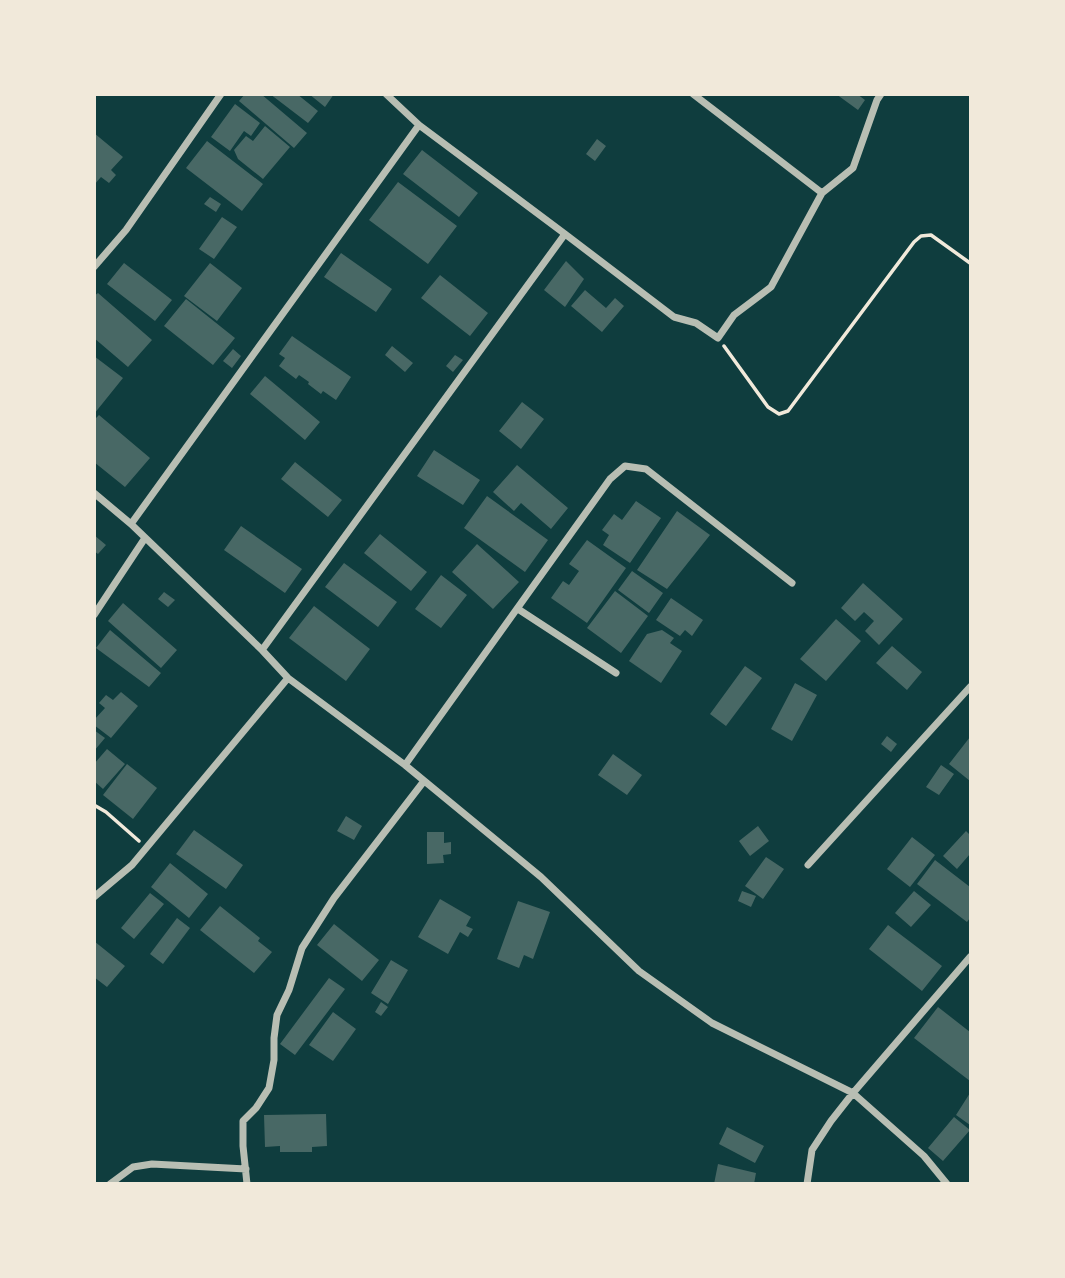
<svg xmlns="http://www.w3.org/2000/svg" width="1065" height="1278" font-family="'Exo 2',sans-serif">
<style>
.building{fill:#486865}
.lines{fill:none;stroke-linecap:round;stroke-linejoin:round}
.path{stroke:#f1e9da;stroke-width:3.5}
.minor{stroke:#b8beb3;stroke-width:7}
</style>
<rect width="100%" height="100%" fill="#0f3d3e"/>
<path class="building" d="M245,94h16l46,39 -13,15 -55,-47z
M270,94h27l21,17 -10,12z
M309,94h25l-9,13z
M836,94h21l8,6 -7,10z
M235,104l25,19 -9,13 -7,-5 -14,20 -19,-14z
M265,126l25,21 -27,32 -25,-20 -4,-9 12,-14 7,5z
M94,133l29,24 -12,13 5,5 -7,8 -8,-6 -7,8z
M597,139l9,7 -11,15 -9,-7z
M207,141l56,43 -21,27 -56,-43z
M422,150l56,43 -19,24 -56,-43z
M398,182l59,44 -29,38 -59,-44z
M210,197l11,7 -5,8 -12,-8z
M222,217l15,10 -23,32 -15,-10z
M341,253l51,36 -16,23 -52,-35z
M566,261l18,18 -19,28 -21,-17z
M124,263l48,37 -17,21 -48,-37z
M210,263l32,25 -25,33 -33,-25z
M440,275l48,38 -18,23 -49,-38z
M585,290l21,18 9,-10 9,8 -22,26 -31,-26z
M98,293l54,47 -24,27 -34,-29v-42z
M186,299l49,39 -22,27 -49,-39z
M292,336l59,41 -15,23 -13,-9 -2,3 -13,-10 1,-2 -10,-7 -3,4 -17,-13 6,-8 -6,-4z
M392,346l21,17 -8,9 -20,-17z
M233,349l8,7 -9,12 -9,-7z
M455,355l8,5 -10,12 -7,-6z
M94,356l29,22 -29,36z
M265,376l55,46 -15,18 -55,-46z
M522,402l22,17 -23,30 -22,-18z
M99,415l51,43 -25,29 -31,-25v-42z
M434,450l46,30 -17,25 -46,-29z
M295,462l47,38 -14,17 -47,-38z
M517,465l51,43 -17,21 -30,-26 -7,8 -21,-19z
M487,496l61,44 -23,32 -61,-44z
M636,501l25,17 -31,45 -27,-18 6,-10 -7,-5 12,-16 8,6z
M677,511l33,24 -43,54 -30,-19z
M241,526l61,43 -17,24 -61,-43z
M380,534l47,38 -16,19 -47,-38z
M94,535l12,10 -8,9 -4,-3z
M587,540l39,28 -39,55 -36,-25 12,-17 6,4 10,-14 -10,-7z
M477,544l42,38 -26,27 -41,-37z
M344,563l53,39 -19,25 -53,-40z
M632,571l31,22 -14,20 -31,-23z
M441,575l26,20 -26,33 -26,-19z
M863,583l40,36 -24,26 -14,-14 9,-10 -10,-9 -9,9 -14,-13z
M615,591l33,25 -27,37 -34,-25z
M164,592l11,8 -7,7 -10,-8z
M671,598l32,22 -11,16 -7,-6 -5,6 -24,-16z
M123,603l54,47 -16,18 -53,-47z
M314,606l56,43 -24,32 -57,-43z
M836,619l25,22 -35,40 -26,-22z
M110,630l51,43 -12,14 -53,-39z
M662,630l12,8 -4,5 12,8 -21,32 -32,-22 18,-27z
M892,646l30,26 -15,18 -31,-27z
M745,666l17,12 -36,48 -16,-12z
M795,683l22,12 -25,46 -21,-12z
M121,692l17,14 -27,32 -17,-13v-5l11,-12 -6,-5 7,-8 7,5z
M94,730l11,8 -11,13z
M887,736l10,8 -6,8 -10,-8z
M970,737v44l-21,-17z
M107,749l18,15 -22,25 -9,-8v-17z
M613,754l29,21 -15,20 -29,-20z
M127,764l30,24 -24,31 -30,-24z
M941,765l13,9 -15,21 -13,-8z
M346,816l16,10 -8,14 -17,-9z
M758,826l11,15 -19,15 -11,-15z
M194,830l49,35 -17,24 -50,-35z
M966,831l4,4v19l-13,15 -14,-13z
M427,832h17v11l7,-1v12l-8,1 1,8 -17,1z
M912,837l23,18 -25,32 -23,-18z
M766,857l18,12 -21,30 -18,-13z
M935,860l35,27v31l-3,4 -50,-38z
M170,863l38,31 -19,24 -38,-31z
M742,891l14,5 -5,11 -13,-6z
M914,891l17,14 -20,22 -16,-14z
M150,893l14,11 -30,35 -13,-11z
M440,899l31,18 -5,9 7,3 -5,8 -8,-5 -12,22 -30,-17z
M518,901l32,11 -17,47 -9,-4 -5,13 -22,-9z
M220,906l40,32 -2,3 14,11 -18,21 -54,-43z
M177,918l13,10 -27,36 -13,-10z
M334,924l45,36 -17,21 -45,-36z
M888,925l54,41 -20,25 -53,-42z
M94,941l31,25 -18,21 -13,-10z
M391,960l17,10 -20,34 -17,-11z
M329,978l16,11 -50,66 -15,-11z
M381,1002l7,5 -7,9 -6,-4z
M938,1007l32,25v49l-56,-43z
M333,1012l23,17 -23,32 -24,-16z
M970,1093v32l-14,-10z
M326,1114l1,32 -15,1v5h-32v-6l-15,1 -1,-32z
M954,1117l16,13 -27,31 -15,-13z
M727,1127l37,19 -9,17 -36,-19z
M718,1164l38,9 -2,11h-40z"/>
<g class="lines">
<path class="path" d="M724,346l44,61 11,7 9,-3 126,-169 7,-6 10,-1 39,28
M94,805l12,7 33,29"/>
<path class="minor" d="M386,94l33,31 146,109 109,83 22,6 22,15 16,-23 37,-28 51,-94 31,-25 24,-68 4,-6
M693,94l129,99
M94,267l32,-37 95,-136
M94,493l37,31 131,126 26,28 117,87 136,112 98,94 73,52 141,70 71,63 23,28
M131,524l288,-399
M518,609l98,64
M94,615l51,-77
M262,650l303,-416
M405,765l205,-286 15,-13 21,3 146,114
M808,865l162,-178
M94,897l38,-32 156,-187
M110,1184l23,-17 19,-3 94,5
M247,1184l-4,-38v-25l13,-13 13,-20 5,-28v-22l3,-23 12,-25 13,-42 32,-50 90,-117
M807,1184l5,-34 19,-29 22,-28 117,-136"/>
</g>
<rect width="1065" height="1278" fill="none" stroke="#f1e9da" stroke-width="192"/>
</svg>
